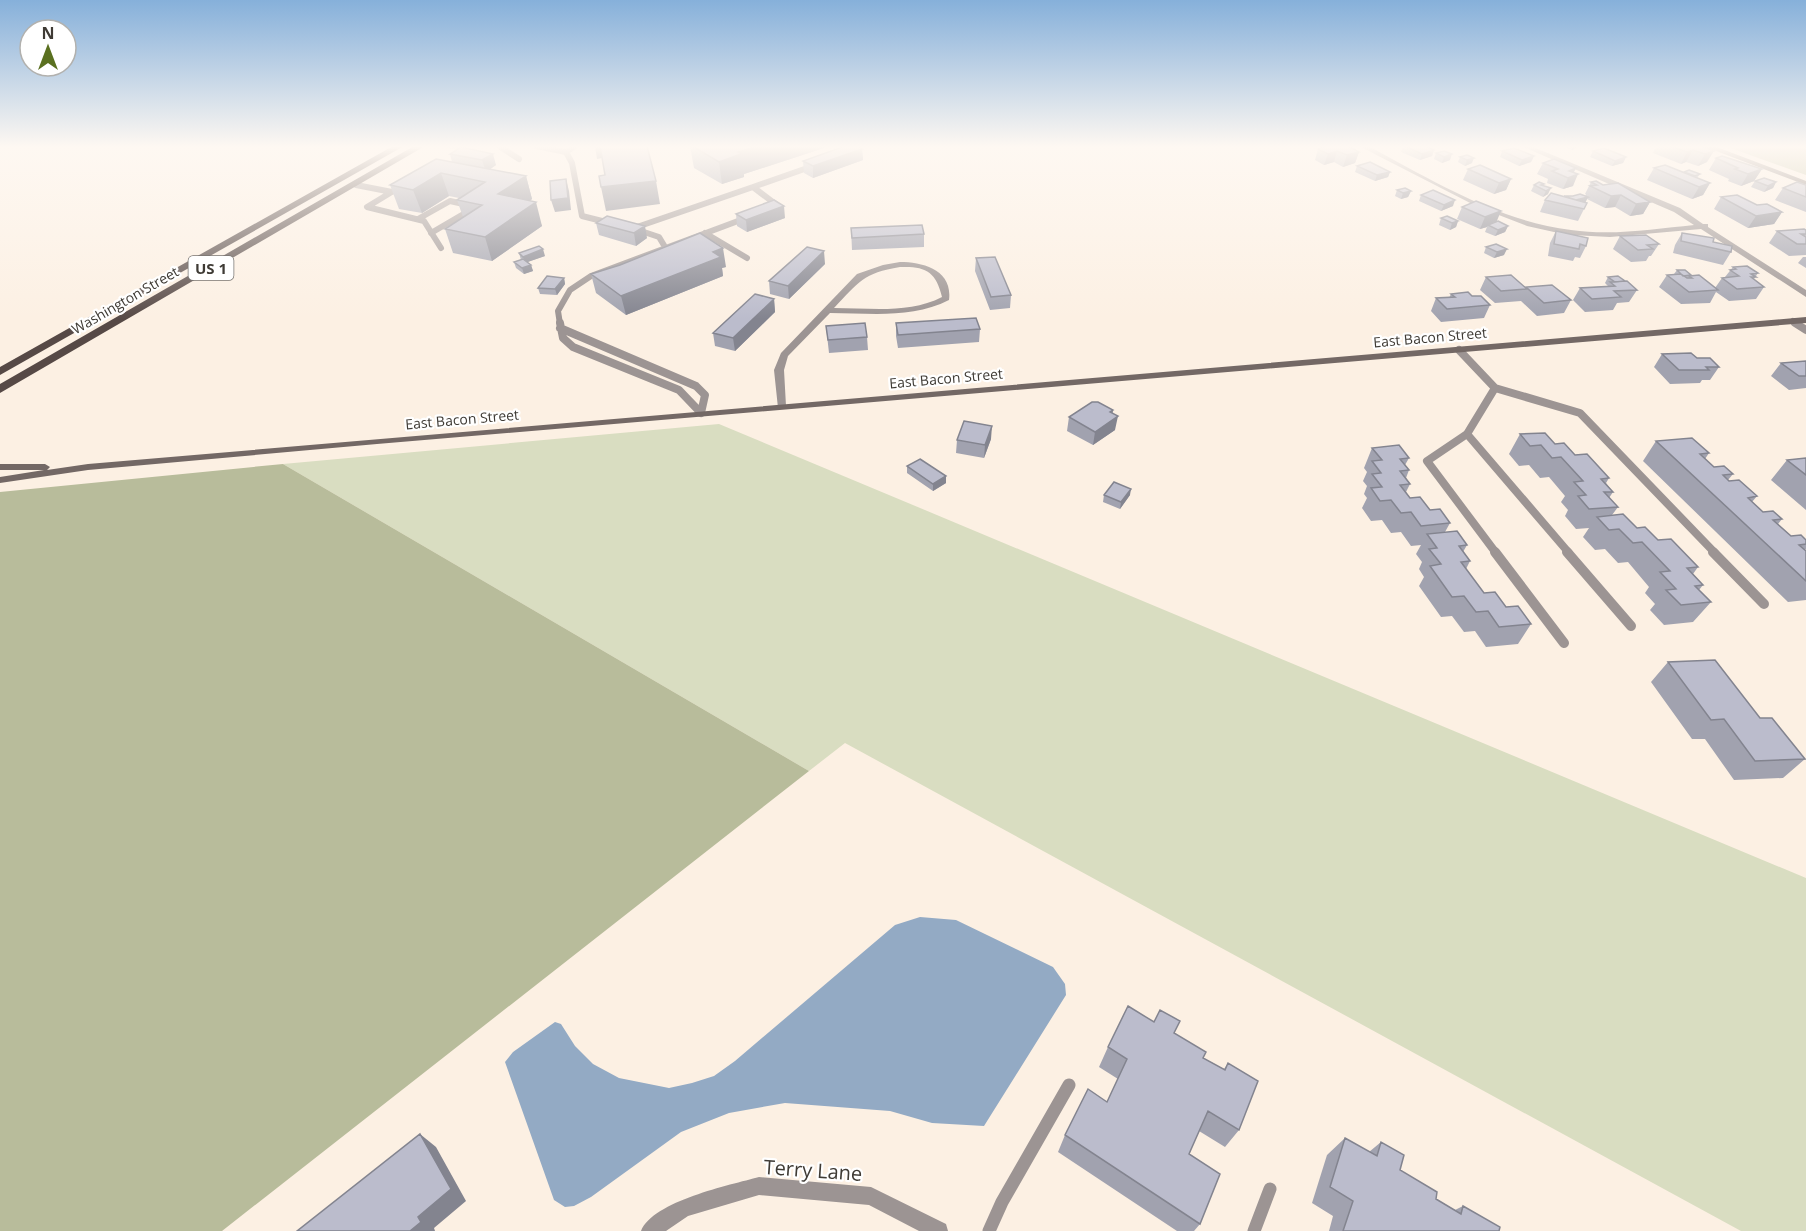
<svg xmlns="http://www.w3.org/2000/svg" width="1806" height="1231" font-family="'Open Sans',sans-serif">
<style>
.green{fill:#d9ddc1}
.forest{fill:#b8bc9b}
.water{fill:#93aac4}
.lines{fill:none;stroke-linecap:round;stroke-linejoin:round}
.lane-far3{stroke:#9c9493;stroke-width:6}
.lane-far2{stroke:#9c9493;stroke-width:8}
.lane-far1{stroke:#9c9493;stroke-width:10}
.lane{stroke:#9c9493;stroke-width:13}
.street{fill:#9c9493;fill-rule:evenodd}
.secondary{fill:#736865;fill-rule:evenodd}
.primary{fill:#564946;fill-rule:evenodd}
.wall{fill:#a1a2af}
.shaded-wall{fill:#83848f}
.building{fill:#bbbccc;stroke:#83848f;stroke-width:1.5}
.labels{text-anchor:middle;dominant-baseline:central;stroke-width:4.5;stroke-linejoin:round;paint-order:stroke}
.far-street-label{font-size:14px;fill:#3f3b35;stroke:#fff}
.shield{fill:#fff;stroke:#797672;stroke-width:1.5}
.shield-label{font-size:15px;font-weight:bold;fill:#3f3b35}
.near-street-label{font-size:20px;fill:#3f3b35;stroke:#fff}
</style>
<rect width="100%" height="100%" fill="#fcf0e3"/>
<path class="green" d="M719,424l1087,454v353h-65l-896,-488 -36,28 -526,-307z"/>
<path class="forest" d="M1725,146h81v29z
M283,464l526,307 -587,460h-222v-739z"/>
<path class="water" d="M920,917l36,3 97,47 12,17 1,11 -82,131 -52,-3 -42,-12 -105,-8 -56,10 -48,19 -90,65 -17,9 -9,1 -11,-7 -49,-138 8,-10 42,-30 6,2 14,22 18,18 26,14 50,10 23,-5 22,-7 21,-15 160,-136z"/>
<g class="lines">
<path class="lane-far3" d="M499,146l20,13
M536,146l30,6
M575,146l-9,6 6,11 10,53 28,7
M356,185l36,7
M390,193l-23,14 57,14 17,27
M778,206l-25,-19 60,-21
M418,219l32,-18 18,4
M634,228l119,-41
M635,229l24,8 6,10
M431,233l41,-24
M705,233l42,25
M1793,321l5,3
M560,324l-2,-13 12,-21 21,-14 155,-58"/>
<path class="lane-far2" d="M560,323l3,15 10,9 106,43 22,23
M1795,323l11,7
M560,328l136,58 9,9 -4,18
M1459,350l36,38
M1467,434l28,-46 85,25 135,140
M1496,553l-69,-92 40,-27 102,119"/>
<path class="lane-far1" d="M1495,552l69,91
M1567,552l64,74
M1713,552l51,52"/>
<path class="lane" d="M989,1231l13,-29 67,-117
M1254,1231l16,-42"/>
<path class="street" d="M1359,146h9c64,34 130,75 203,84 41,6 83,-1 123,-5l-20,-13 -153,-66h10l149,62 23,16h5v3l98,63v7l-105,-68 -91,8 -38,-2 -18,-3 -27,-6 -49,-19z
M900,262c23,0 53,8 49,38 -37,19 -79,13 -119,13l-42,43 -4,14 2,36 -2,2h-6l-4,-38 7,-17 76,-79 26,-9zM900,267c25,-1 36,4 42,30 -33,17 -72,11 -108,11 25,-26 29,-35 66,-41z
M759,1177l112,10 75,37 2,7h-29l-50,-26 -110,-10 -71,21 -22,15h-25c12,-30 89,-46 118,-54z"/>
<path class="secondary" d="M1703,146h11l92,35v4z
M1806,317v6l-1429,121 -289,26 -88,13v-6l44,-7h-44v-6h45l5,3 -3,3 41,-6z"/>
<path class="primary" d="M393,146h11l-404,229v-8z
M414,146h11l-425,247v-9z"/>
</g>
<path class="wall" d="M446,146h22l-2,2 30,17 -6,4 36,7 6,23 -2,2 12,25 -50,35 -39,-8 -8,-24 18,-12 -6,-17 2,-2 -10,-2 -27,17 -23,-4 -9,-24 62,-23 -2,-8 8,-5 -11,-1z
M690,146h140l-86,28v3l-22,7 -28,-16z
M1403,146h23l8,4 -2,6 -12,4 -19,-8z
M1563,146h17l-8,4z
M1656,146h46l5,16 -9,4 -12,-4 -5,2 -28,-11z
M862,149l1,11 -50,18 -9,-5 -1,-12z
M1318,149l41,3 -4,11 -12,4 -9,-5 -10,3 -9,-5z
M1502,151l32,5 -3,6 -12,4 -19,-9z
M1593,151l33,6 -3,6 -11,3 -22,-9z
M1436,153l14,7 -8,3 -8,-4z
M1467,155l5,8 -7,3 -7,-4 2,-5z
M1716,158l46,11 -8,12 -13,5 -13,-5 1,-2 -20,-9z
M1543,163l31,10 -1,13 -10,3 -16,-6 1,-4 -11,-5z
M1357,166l33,6 -2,5 -13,4 -20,-9z
M1654,168l46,6 -3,4 13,5 -7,12 -11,4 -45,-19z
M1468,169l43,10 -5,11 -12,4 -31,-14z
M1755,181l21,1 -3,6 -9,4 -13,-5z
M1591,182l12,3 47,17 -7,12 -13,2 -15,-9 -10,1 -18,-9 -2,4h2l-9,18 -38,-9 5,-12 18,-3 22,-1 1,-2h-1z
M1534,185l9,1 5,8 -5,3 -12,-6z
M1806,185v27l-31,-12 8,-12z
M1397,190l14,1 -3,6 -7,2 -6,-3z
M1421,195l32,11 -12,5 -22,-10z
M1721,197l36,8 25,7 -8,12 -26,4 -34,-19z
M1462,207l46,19 -3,6 -10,4 -10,-4 2,-5 -7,2 -23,-10z
M736,214l49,4 -38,14 -10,-6z
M607,216l40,22 -11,8 -37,-11 -3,-12z
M1441,218l17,3 -2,6 -6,3 -11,-5z
M851,228l73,6v13l-72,3z
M1806,230v25l-17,1 -20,-13 8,-12z
M1556,231l30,15 -6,12 -5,-1 -2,4 -25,-5 2,-13z
M1682,233l31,9 18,10 -8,13 -50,-12 2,-8z
M1620,236l39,8 -8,12h-2l-3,5 -15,1 -18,-13z
M1486,247l18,8 -10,3 -10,-5z
M519,253l26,3 -18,6 4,3 2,6 -9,3 -8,-6 -2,-6 7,-2z
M1803,257h3v11l-8,-5z
M976,258l35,37 -1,13 -20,2 -15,-39z
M825,264l-36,35 -19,-5 -1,-13z
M726,267l-4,1 1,8 -97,39 -30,-22 -5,-19z
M1733,267l25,6 -4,6 10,8 -8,12 -27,2 -13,-9 -6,11 -29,1 -22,-17 8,-12 7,-1 3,-4 14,5 24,13 7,-10 3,-1z
M1486,277l39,10 46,13 -7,13 -27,3 -16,-15 -26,2 -15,-13z
M1608,277l29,13 -8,12 -12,1 -4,7 -28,2 -12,-12 7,-12 28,-2 -3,-3z
M564,278l1,6 -8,11 -17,-1 -2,-6z
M1451,294l21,2 18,9 -6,13 -43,4 -10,-11 5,-13h13z
M774,299l1,13 -40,39 -20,-5 -2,-13z
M896,323l84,6 -1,13 -81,6 -2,-12z
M826,326l41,11 1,13 -39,3z
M1662,354l35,4 22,9 -9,13h-8l-2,3 -30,1 -16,-17z
M1806,361v27l-17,2 -18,-14 10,-13z
M1113,410l-1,4 3,16 -22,15 -26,-14 2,-14z
M1520,434l35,10 20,11 34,23 -3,5 7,9 -4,6 9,9 -6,8 25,13 21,12 40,27 -5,7 10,11 -4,5 12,12 -18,20 -29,3 -14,-15 5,-6 -10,-11 4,-6 -21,-25 -10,1 -13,-14 -10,1 -12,-13 6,-9 -13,1 -11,-13 3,-6 -7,-8 4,-6 -16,-19 -9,1 -11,-13 -10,1 -10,-12z
M991,439l-7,19 -28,-5 1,-13z
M1656,441l53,12 -4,6 9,8 19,7 -5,6 29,16 -5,6 11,10 19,7 -4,5 13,12 15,4v9l-1,1 1,1v49l-18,2 -145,-141z
M1372,448l37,10 -4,7 4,5 -3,8 4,6 -4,8 4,6 40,25 -5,9 22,13 -4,7 7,9 -4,8 18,24 47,31 -13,20 -32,3 -11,-16 -11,1 -12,-16 -11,1 -22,-31 5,-9 -5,-8 3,-7 -6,-8 5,-9 -10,1 -10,-14 -10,1 -9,-13 -11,1 -9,-13 5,-10 -3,-4 3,-8 -4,-5 4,-9 -3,-4z
M1806,458v52l-35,-30 16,-20z
M907,466l39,17 -13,8 -26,-18z
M1104,495h26l-10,14 -17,-7z
M1668,662l92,56 45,41 -22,19 -49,2 -29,-41h-13l-41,-57z
M1174,1033l29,25 21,11 4,-6 11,67 -14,17 -26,-16 -10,23 11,70 -6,7h-17l-119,-79 7,-17 42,-33 11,-23 -19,-12 9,-20z
M1345,1138l24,14 12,-10 19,28 36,29 19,11 8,-4 36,25h-170l4,-15 -21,-13 15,-48z"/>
<path class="shaded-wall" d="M595,146h5l2,12 -5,1z
M758,146h72l-86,28v3l-22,7 -3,-22 19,-10z
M1573,146h7l-8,4z
M862,149l1,11 -50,18v-12z
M1434,150l-2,6 -12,4 2,-6z
M1693,150l-7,12 -5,2 6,-12z
M1337,151l-3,11 -10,3 4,-11z
M1714,151l-7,11 -9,4 7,-12z
M1359,152l-4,11 -12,4 4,-12z
M493,154l3,11 -10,7 -4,-12z
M1452,154l-2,6 -8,3 2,-6z
M1534,156l-3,6 -12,4 3,-6z
M1626,157l-3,6 -11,3 3,-5z
M1474,158l-2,5 -7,3 2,-6z
M1576,168l-4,8 6,-2 -5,12 -10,3 5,-11 1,-7z
M1762,169l-8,12 -13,5 7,-12z
M1390,172l-2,5 -13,4 2,-6z
M441,173l8,23 -27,17 -9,-23z
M526,176l6,23 -27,19 -7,-24z
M566,179l3,12 2,19 -16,2 -4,-12z
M1511,179l-5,11 -12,4 5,-11z
M656,181l4,23 -54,7 -5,-24z
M1776,182l-3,6 -9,4 4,-6z
M1710,183l-7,12 -11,4 7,-12z
M1551,188l-3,6 -5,3 3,-6z
M1411,191l-3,6 -7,2 2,-6z
M1621,195l-6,12 -10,1 6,-12z
M1588,197l-3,6 -11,-2z
M1455,200l-2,6 -12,5 3,-6z
M536,202l6,24 -50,35 -7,-24z
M1650,202l-7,12 -13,2 6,-12z
M784,206l1,12 -38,14 -1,-12z
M1501,211l-5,12 -8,2 -1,2 -7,2 5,-12z
M1782,212l-8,12 -26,4 8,-12z
M1458,221l-2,6 -6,3 2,-7z
M645,226l2,12 -11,8 -2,-13z
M1508,226l-3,6 -10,4 3,-6z
M723,248l3,19 -4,1 1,8 -97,39 -5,-19 92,-44z
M543,249l2,7 -20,7 -2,-6z
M1507,249l-3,6 -10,3 3,-6z
M824,251l1,13 -36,35 -1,-13z
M531,265l2,6 -9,3 -2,-6z
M564,278l1,6 -8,11 -2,-6z
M774,299l1,13 -40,39 -2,-13z
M1113,410l-2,11 7,-5 -3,14 -22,15 2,-13 15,-20z
M992,426l-1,13 -7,19 1,-13z
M946,476v7l-13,8v-7z
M1131,489l-1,6 -10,14 1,-7z
M420,1134l16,13 30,54 -32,27 1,3h-25l8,-14z"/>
<path class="building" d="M600,146h47l9,35 -55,6 -2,-11 6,-1z
M692,146h66l-20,6 3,2 -22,8z
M845,146h13l4,3 -49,17 -10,-5z
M1326,146h22l11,6 -12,3 -10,-4 -9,3 -10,-5z
M1405,146h21l8,4 -12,4z
M1671,146h31l12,5 -9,3 -12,-4 -6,2z
M461,147l32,7 -11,6 -32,-6z
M1514,148l20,8 -12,4 -20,-9z
M1604,148l22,9 -11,4 -22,-10z
M1444,151l8,3 -8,3 -8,-4z
M1467,155l7,3 -7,2 -7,-3z
M1722,156l40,13 -14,5 -13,-5 3,-1 -22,-10z
M436,159l90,17 -28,18 38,8 -51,35 -40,-8 37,-24 -25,-5 28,-18 -44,-9 -28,17 -23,-5z
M1554,159l22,9 -7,3 9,3 -10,4 -16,-7 6,-2 -15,-6z
M1370,162l20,10 -13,3 -20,-9z
M1480,165l31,14 -12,4 -31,-14z
M1665,165l45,18 -11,4 -45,-19z
M1689,170l11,4 -5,2 -11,-4z
M1764,178l12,4 -8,4 -13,-5z
M566,179l2,19 -17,2 -1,-19z
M1596,181l7,4 15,-2 32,19 -14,2 -15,-9 -10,1 -21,-10 7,-1 -6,-3z
M1539,182l5,2 -3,1 10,3 -5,3 -12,-6z
M1797,182l9,3v12l-23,-9z
M1405,188l6,3 -8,2 -6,-3z
M1433,190l22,10 -11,5 -23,-10z
M1551,193l36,10 -3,6 -39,-9z
M1580,194l8,3 -12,3 -12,-4h9z
M1737,195l20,10 10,-1 15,8 -26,4 -35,-19z
M774,200l10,6 -38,14 -10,-6z
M1476,201l25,10 -16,6 -23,-10z
M607,216l38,10 -11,7 -38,-10z
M1447,216l11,5 -6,2 -11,-5z
M1498,221l10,5 -10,4 -10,-5z
M922,225l2,9 -72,4 -1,-10z
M1804,229l2,1v4h-5l5,3v7h-9l-20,-13z
M1556,231l32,7 -2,8 -6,-2 -1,5 -25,-5z
M700,233l23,15 -10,4 8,5 -100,39 -30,-22 29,-9z
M1682,233l32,5 -1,4 19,4 -1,6 -50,-11z
M1646,235l13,9 -12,1 6,4 -15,1 -18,-14z
M1496,244l11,5 -10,3 -11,-5z
M539,246l4,3 -20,8 -4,-4z
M807,247l17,4 -36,35 -19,-5z
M995,257l16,38 -20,2 -15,-39z
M523,259l8,6 -9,3 -8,-6z
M1747,266l11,7 -7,1 5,3h-5l13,10 -27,2 -15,-11 17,-2 -9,-6 6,-1 -3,-2z
M1677,270h8l6,5 -8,1z
M1681,274l6,4h5l-3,-2 10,-1 19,15 -29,2 -22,-17z
M1511,275l16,14 -26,2 -15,-14z
M547,276l17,2 -9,11 -17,-1z
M1618,276l7,5 -10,1 -7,-5z
M1627,281l10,9 -23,1 7,6 -29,2 -12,-11 35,-2 -5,-4z
M1552,285l19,15 -27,3 -18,-16z
M1468,292l4,4h9l9,9 -43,4 -11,-11 19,-1 -4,-3z
M755,294l19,5 -41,39 -20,-5z
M976,318l4,11 -82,6 -2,-12z
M865,323l2,14 -39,3 -2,-14z
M1691,353l6,5h13l9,9h-13l3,3h-30l-17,-16z
M1806,361v15h-7l-18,-13z
M1092,402h6l15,8 -3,2 8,4 -23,16 -26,-15z
M964,421l28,5 -7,19 -28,-5z
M1545,433l10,11 9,-1 11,12 12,-1 22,24 -8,1 12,13h-9l14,15 -29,2 -11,-13 8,-1 -12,-13 9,-1 -22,-24 -9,1 -11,-13 -11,1 -10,-12z
M1692,438l17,15 -9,1 14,13 10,-1 9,8 -10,1 6,6 10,-1 18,16 -9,2 15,14 10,-1 9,8 -9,1 18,16 10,-1 5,5v4l-7,1 7,6v30l-150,-140z
M1399,445l10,13 -9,1 9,11 -9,1 10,13 -10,1 10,13 10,-1 10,13 10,-1 10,14 -29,3 -10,-14 -10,1 -10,-13 -11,1 -9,-13 11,-1 -10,-13 9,-1 -9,-12 10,-1 -10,-12z
M1806,458v17l-19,-15z
M920,459l26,17 -13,8 -26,-18z
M1114,482l17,7 -10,13 -17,-7z
M1623,514l14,14 8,-1 13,13 13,-1 27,28 -11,1 16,17 -8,1 16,16 -30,3 -15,-15 10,-1 -16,-17 10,-1 -28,-29 -9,1 -14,-14 -10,1 -12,-13z
M1457,531l10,14 -8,1 11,15 -9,1 23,31 11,-1 11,15 12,-1 13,18 -32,3 -11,-16 -12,1 -12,-16 -12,1 -22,-31 11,-2 -12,-15 8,-1 -10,-14z
M1715,660l45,58h12l33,41 -50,2 -31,-42 -13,1 -43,-58z
M1128,1006l26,16 6,-12 20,11 -6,12 32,19 -3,6 22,12 3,-7 30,18 -19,49 -31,-19 -19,43 31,20 -20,50 -135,-89 23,-46 19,13 20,-43 -19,-12z
M420,1134l31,55 -33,28 3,5 -11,9h-113z
M1345,1138l32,18 4,-14 23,13 -4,15 37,22 -1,7 25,15 2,-8 37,21 -1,4h-156l10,-30 -23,-14z"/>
<linearGradient id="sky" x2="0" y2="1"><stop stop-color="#86b0da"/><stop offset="0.46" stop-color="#fef8f2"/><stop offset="1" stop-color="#fef8f2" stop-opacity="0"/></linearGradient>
<rect width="1806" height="319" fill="url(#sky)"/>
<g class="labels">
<g class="far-street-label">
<text transform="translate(125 300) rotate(-30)">Washington Street</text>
<text transform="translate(1430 337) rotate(-5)">East Bacon Street</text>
<text transform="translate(946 378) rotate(-5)">East Bacon Street</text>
<text transform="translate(462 419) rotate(-5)">East Bacon Street</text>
</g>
<rect class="shield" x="188.5" y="256" width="45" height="24" rx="4.5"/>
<g class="shield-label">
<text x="211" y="268">US 1</text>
</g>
<g class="near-street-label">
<text transform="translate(813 1170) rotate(4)">Terry Lane</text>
</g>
</g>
<g transform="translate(48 48)"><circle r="28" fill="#ffffff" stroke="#b2b1ae" stroke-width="1.5"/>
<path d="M0-4.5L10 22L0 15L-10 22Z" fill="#5a7020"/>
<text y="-9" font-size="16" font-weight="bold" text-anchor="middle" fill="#3f3b35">N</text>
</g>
</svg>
